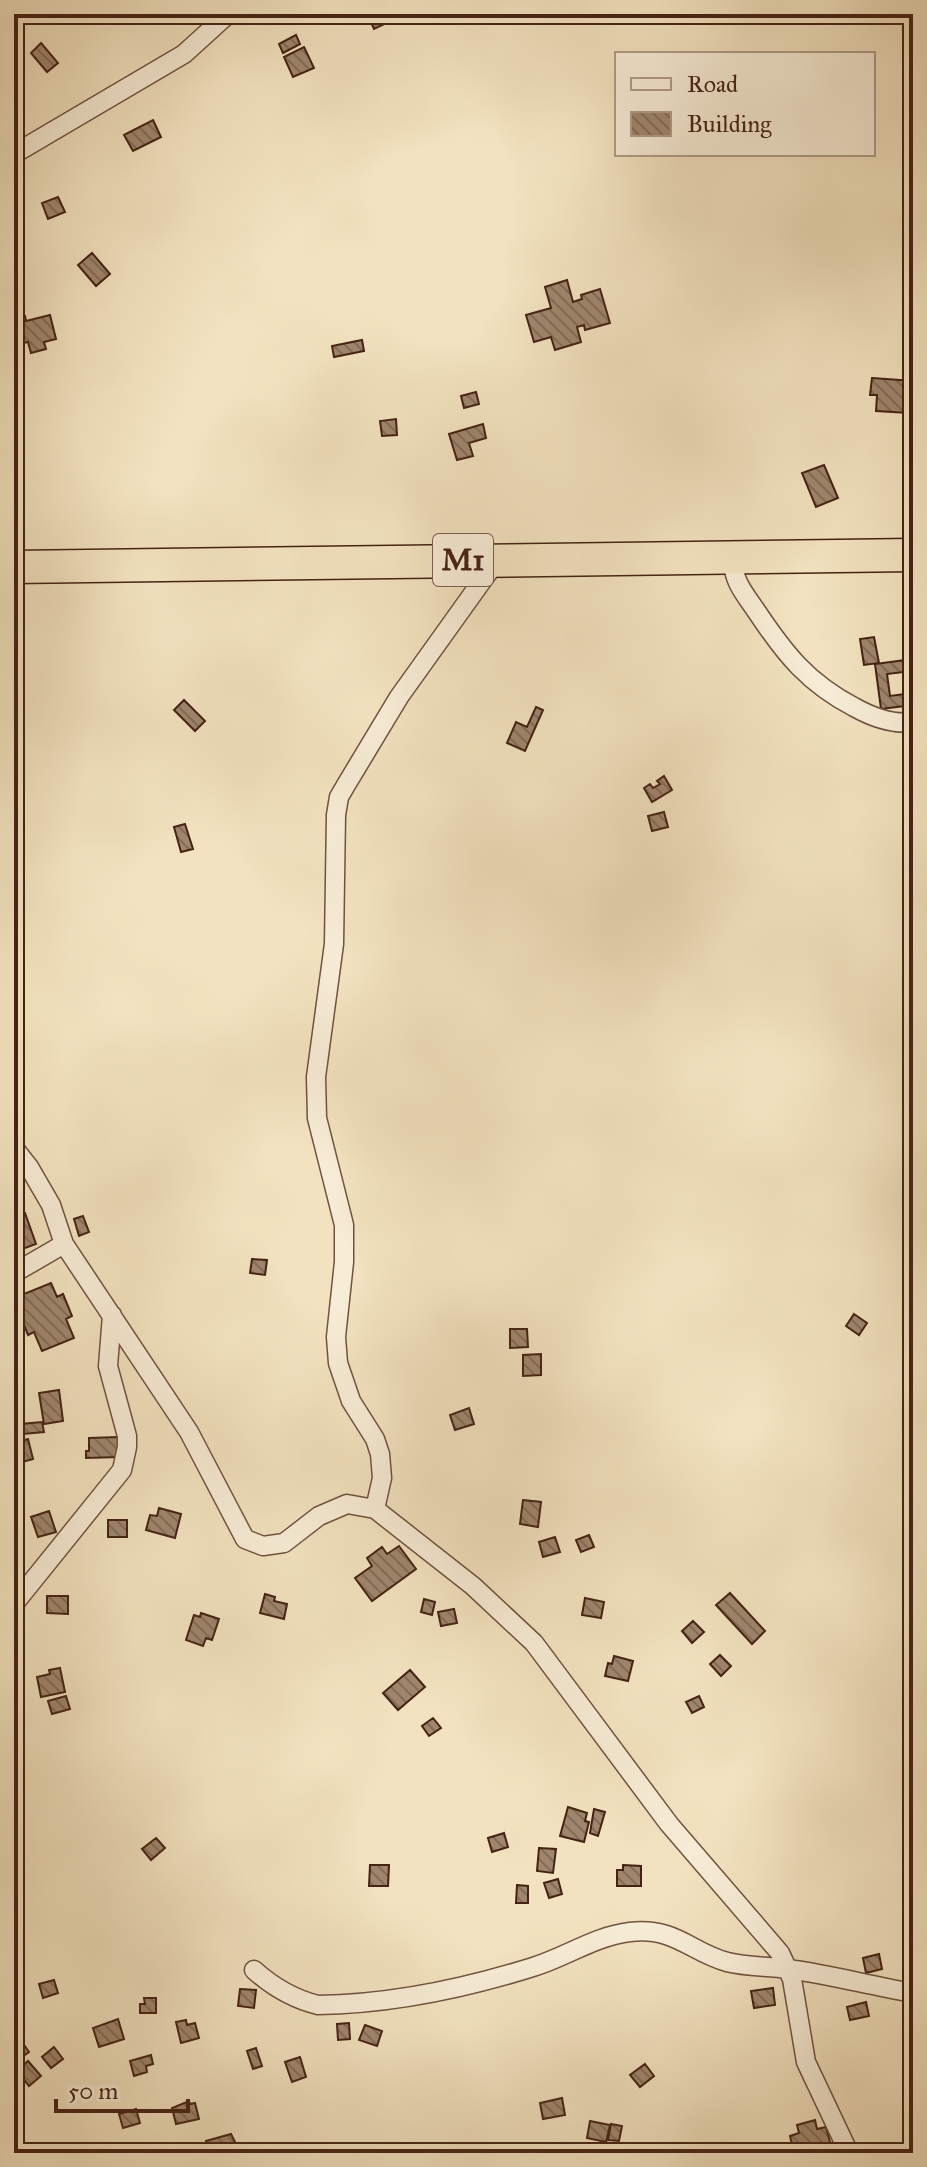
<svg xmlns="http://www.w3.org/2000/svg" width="927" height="2167" font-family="'IM FELL Great Primer',serif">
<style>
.building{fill:url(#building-back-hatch);stroke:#452214;stroke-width:2}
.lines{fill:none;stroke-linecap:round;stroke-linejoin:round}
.street-casing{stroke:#70523f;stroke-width:21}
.highway-casing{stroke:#452214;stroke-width:35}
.street{stroke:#f7ecd5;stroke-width:18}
.highway{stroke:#f2e2bf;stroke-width:32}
.labels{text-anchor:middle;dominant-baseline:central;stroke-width:7;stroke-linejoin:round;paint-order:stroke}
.shield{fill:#f7ecd5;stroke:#7a5f4e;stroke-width:2}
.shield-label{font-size:30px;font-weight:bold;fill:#452214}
</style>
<defs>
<pattern id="building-back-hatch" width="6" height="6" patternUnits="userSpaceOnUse" patternTransform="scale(2)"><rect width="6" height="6" fill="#9f866d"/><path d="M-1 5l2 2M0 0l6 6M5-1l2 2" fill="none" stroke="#836d58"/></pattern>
</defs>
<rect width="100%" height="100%" fill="#f2e2bf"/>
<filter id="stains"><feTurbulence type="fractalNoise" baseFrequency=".0025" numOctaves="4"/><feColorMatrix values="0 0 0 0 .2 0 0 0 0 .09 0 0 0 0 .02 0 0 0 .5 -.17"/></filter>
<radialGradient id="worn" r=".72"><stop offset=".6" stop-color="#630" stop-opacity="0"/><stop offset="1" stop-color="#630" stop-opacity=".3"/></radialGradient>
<path class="building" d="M367,14h30l2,3 -25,12z
M296,35l4,9 -17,9 -4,-9z
M41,43l17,20 -11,9 -16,-19z
M304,47l10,21 -21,9 -9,-20z
M153,120l8,17 -28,14 -9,-16z
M58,197l7,15 -17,7 -6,-16z
M92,253l18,21 -14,12 -18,-21z
M567,280l6,22 9,-3 -1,-4 19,-6 10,34 -25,7 -1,-5 -7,2 4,15 -26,8 -4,-13 -17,5 -8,-27 25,-7 -6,-21z
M50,315l6,24 -12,3 2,7 -15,4 -3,-11 -14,3v-27l11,-2 1,5z
M362,340l2,11 -30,6 -2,-11z
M872,378l41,3v28v-11h-3l-1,15 -33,-2 1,-16h-7z
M476,392l3,12 -15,4 -3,-12z
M396,419l1,16 -15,1 -2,-15z
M483,424l3,14 -17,5 4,13 -16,4 -8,-26z
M824,465l14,33 -22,9 -14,-34z
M874,637l5,26 -15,2 -4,-26z
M913,659v25l-2,-13 -24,3 3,22 23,-3v12l-32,4 -6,-45z
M184,700l21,21 -10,10 -21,-21z
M536,707l7,3 -18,41 -18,-8 9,-21 11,5z
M664,776l8,14 -20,12 -8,-14 6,-4 3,4 7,-4 -3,-3z
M664,812l4,15 -16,4 -4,-15z
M185,824l8,25 -12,3 -7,-25z
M25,1213l11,31 -22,8v-35z
M83,1216l6,16 -10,4 -5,-17z
M252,1259l15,1 -2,15 -15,-2z
M51,1283l6,14 6,-3 9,22 -6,3 8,19 -32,13 -8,-19 -6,3 -14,-37z
M854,1314l13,9 -8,12 -13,-9z
M510,1329h17l1,18 -18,1z
M541,1354v21l-18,1v-21z
M59,1390l4,31 -19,3 -5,-31z
M469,1408l5,16 -19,6 -5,-15z
M42,1422l2,10 -21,2 -2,-10z
M118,1437l1,20 -33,1v-7h3v-13z
M28,1439l5,20 -18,5 -1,-21z
M523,1500l18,2 -3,25 -18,-3z
M159,1508l22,6 -6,24 -29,-8 4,-15 7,1z
M49,1511l7,21 -18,5 -7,-20z
M108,1520h19v17h-19z
M589,1535l5,12 -13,5 -5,-12z
M555,1537l5,15 -17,5 -4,-15z
M399,1546l17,23 -44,32 -17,-23 17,-12 -5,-8 15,-11 5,7z
M730,1593l35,38 -13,13 -36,-39z
M265,1594l10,3 -1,4 13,3 -3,15 -24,-6z
M47,1596h21v18l-21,-1z
M585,1598l19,4 -3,16 -19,-3z
M424,1599l11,3 -3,13 -11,-3z
M454,1609l3,14 -16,3 -3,-14z
M201,1613l18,6 -7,21 -6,-2 -3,8 -17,-6 8,-25 6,2z
M693,1621l11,11 -12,11 -10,-12z
M720,1655l11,11 -10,10 -11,-12z
M614,1656l19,5 -5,20 -23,-5 3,-13 4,1z
M60,1668l5,24 -24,5 -4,-20 13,-3 -1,-4z
M410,1670l15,17 -27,23 -15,-17z
M66,1696l4,13 -18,5 -4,-13z
M699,1696l5,11 -12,6 -6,-11z
M433,1718l8,10 -12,8 -7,-10z
M568,1807l19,6 -2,8 4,1 -5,20 -24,-6z
M594,1809l11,3 -7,24 -8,-3z
M504,1833l4,14 -16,5 -4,-14z
M156,1838l9,10 -14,12 -9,-11z
M539,1848l17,1 -3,24 -16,-2z
M370,1865h19l-1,21h-19z
M623,1865l18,1v20h-24v-16h6z
M558,1879l4,15 -13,4 -5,-15z
M517,1885l11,1v17h-12z
M879,1954l3,15 -16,4 -3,-15z
M54,1980l4,13 -15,5 -4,-14z
M773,1988l2,17 -21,3 -3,-17z
M240,1989l16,1 -2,18 -16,-2z
M144,1998h12v15h-16v-9h5z
M866,2002l3,14 -19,4 -3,-13z
M118,2019l6,20 -25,8 -6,-19z
M186,2020l1,5 8,-2 4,15 -18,5 -5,-21z
M349,2023l1,16 -12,1 -1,-16z
M365,2025l17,6 -5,15 -18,-6z
M22,2042l7,10 -11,8 -4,-5v-8z
M54,2047l9,12 -12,9 -9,-11z
M256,2048l6,18 -9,3 -6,-18z
M151,2055l2,9 -7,2 1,6 -13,4 -4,-15z
M300,2057l6,20 -14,5 -7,-20z
M28,2061l13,15 -12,10 -12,-15z
M645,2064l9,12 -14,11 -10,-12z
M562,2098l3,17 -22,4 -3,-16z
M189,2101l1,3 5,-1 4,16 -23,5 -4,-16z
M136,2109l4,14 -17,5 -4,-14z
M815,2120l2,9 9,-2 7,26h-39l-4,-17 9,-3 -2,-8z
M590,2121l20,4 -4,17 -19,-4z
M611,2124l11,2 -3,15 -11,-1z
M231,2134l7,14 -11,5h-16l-5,-12z"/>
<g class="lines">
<g class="street-casing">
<path id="street" d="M14,154l170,-100 44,-40
M733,557c-1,23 11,36 24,55 28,42 51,71 97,95 18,10 38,18 59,15
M14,1148l15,19 22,38 13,39 125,188 56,107 18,7 21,-3 35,-27 28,-12 28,5 98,77 61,57 135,181 111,129 12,26 14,83 43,91
M14,1273l50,-29
M375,1509l7,-31 -2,-24 -5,-15 -24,-38 -13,-38 -2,-26 8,-75v-37l-27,-107 -1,-41 18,-133 2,-129 3,-18 7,-12 53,-88 98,-137
M14,1604l108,-134 5,-23v-11l-19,-70 4,-51
M254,1970c19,17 39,29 64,35 74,-1 145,-16 215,-38 33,-10 62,-31 97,-35 46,-5 60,20 97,30 20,5 41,4 61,7 38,5 76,15 114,22l11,-1"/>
</g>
<g class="highway-casing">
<path id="highway" d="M14,567l899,-12"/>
</g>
<use href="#street" class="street"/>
<use href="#highway" class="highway"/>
</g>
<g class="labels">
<rect class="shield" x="433" y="534" width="60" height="52" rx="6"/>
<g class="shield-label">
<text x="463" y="560">M1</text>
</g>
</g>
<rect width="927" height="2167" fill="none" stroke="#f2e2bf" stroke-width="48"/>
<rect x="16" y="16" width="895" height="2135" fill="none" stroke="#452214" stroke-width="4"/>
<rect x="24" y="24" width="879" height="2119" fill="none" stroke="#452214" stroke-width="2"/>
<rect x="615" y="52" width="260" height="104" fill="#f7ecd5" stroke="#b09b88" stroke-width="2"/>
<rect x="631" y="78" width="40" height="12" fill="#f7ecd5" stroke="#b09b88" stroke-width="2"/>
<text x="687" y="92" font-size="24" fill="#452214">Road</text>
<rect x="631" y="112" width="40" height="24" fill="url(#building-back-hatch)" stroke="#b09b88" stroke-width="2"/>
<text x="687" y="132" font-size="24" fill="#452214">Building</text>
<path d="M56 2099v12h132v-12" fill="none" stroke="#452214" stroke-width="4"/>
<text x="68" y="2099" font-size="24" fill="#452214" stroke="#f7ecd5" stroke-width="6" paint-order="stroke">50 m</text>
<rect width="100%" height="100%" filter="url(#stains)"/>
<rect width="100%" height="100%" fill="url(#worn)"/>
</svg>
